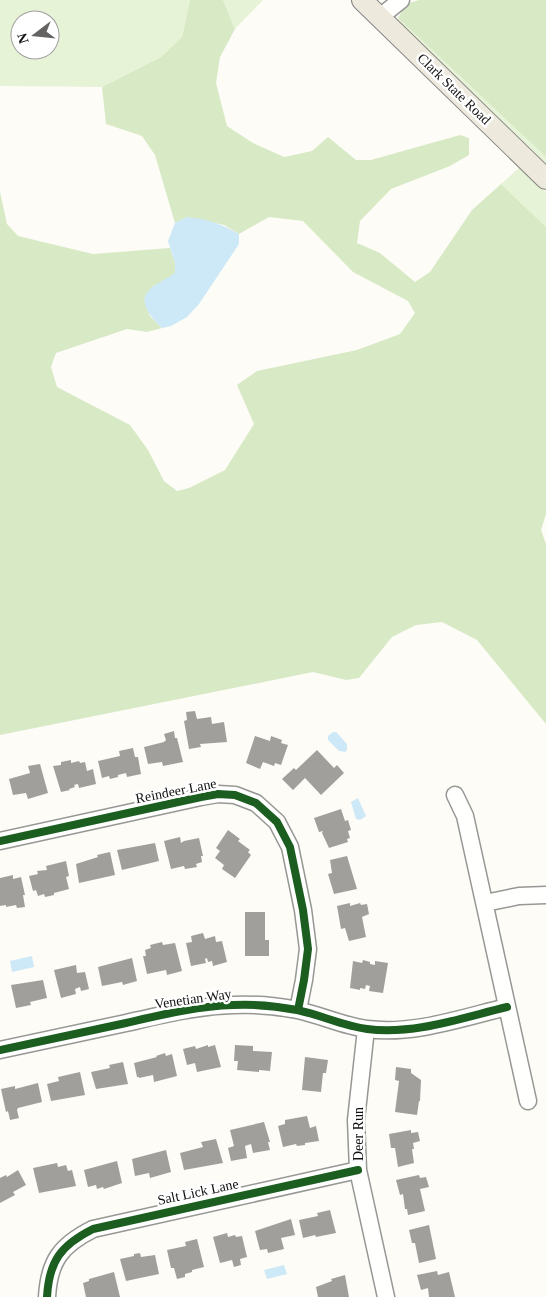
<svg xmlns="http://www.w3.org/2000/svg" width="546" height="1297" font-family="'Times New Roman',serif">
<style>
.green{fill:#e7f3d7;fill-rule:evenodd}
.forest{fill:#d8eac5}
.water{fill:#cde8f7}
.building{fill:#a19f9c}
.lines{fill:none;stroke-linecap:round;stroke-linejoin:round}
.minor-casing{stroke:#979795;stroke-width:19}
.major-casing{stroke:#858482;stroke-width:22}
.minor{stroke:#fffffe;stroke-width:16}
.major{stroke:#ede9dc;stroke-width:20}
.cycleway-casing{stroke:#fff;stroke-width:11}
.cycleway{stroke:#1b5e20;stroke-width:8}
.labels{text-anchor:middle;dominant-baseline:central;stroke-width:5;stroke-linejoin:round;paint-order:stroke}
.street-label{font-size:14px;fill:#111;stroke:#fff}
</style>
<rect width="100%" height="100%" fill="#fdfcf7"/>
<path class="green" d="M0,0h190l-8,37 -21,20 -59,30 -102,-1zM20,20h30v30h-30z
M223,0h40l-28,29z
M398,18l148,139v15l-150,-146z
M520,167l26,25v35l-45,-43z"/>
<path class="forest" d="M190,0h33l12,29 -15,28 -4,26 11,43 26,17 31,14 28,-6 16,-14 28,23h15l89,-25 9,3v17l-19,11 -59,23 -31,32 -3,22 23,10 35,29 15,-10 42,-62 29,-26 45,43v287l-5,16 5,14v180l-69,-84 -35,-18 -26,3 -24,12 -33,41 -13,2 -33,-8 -313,63v-543l7,32 11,12 75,18 77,-6 5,15v10l-8,7 -14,6 -4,29 13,13 -15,4 -20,-3 -71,24 -5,14 6,20 73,38 18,25 16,31 13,10 12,-3 36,-18 29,-46 -17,-39 20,-14 100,-21 43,-16 15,-21 -7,-12 -55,-29 -50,-51 -34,-4 -30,17 -15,-9 -37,-8 -12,6 -20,-68 -13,-19 -36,-12 -4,-37 59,-30 21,-20z
M419,0h127v157l-148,-139 8,-14z"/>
<path class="water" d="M187,217c20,2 35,7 52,17v10l-40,60 -12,13 -16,9 -9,2c-12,-12 -28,-28 -8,-42 7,-5 14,-8 21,-13v-10l-7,-22 7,-18z
M333,732h3l11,12v6l-2,2 -6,-1 -11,-11v-4z
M358,798l8,18 -6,4 -4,-1 -5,-17z
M32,956l2,11 -22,5 -2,-11z
M284,1265l3,9 -20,5 -3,-9z"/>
<path class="building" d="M195,711l2,8 14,-2 1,7 12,-2 3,20 -27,2 1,3 -12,2 -5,-28 3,-1 -1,-8z
M174,731l1,7h2l6,24 -20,4 -1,-4 -14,2 -4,-17 20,-5 2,-2 -2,-6z
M255,736l15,5 1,-5 11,4 -1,3 7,2 -7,20 -6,-2 -1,3 -11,-4 -3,7 -14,-6z
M133,748l2,9h3l3,17 -14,3 -1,-4 -8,2v2l-8,2 -1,-3 -7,2 -4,-17 22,-5 -1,-5z
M317,750l17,18 3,-3 7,8 -23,22 -16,-17 -12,12 -11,-11 12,-11 2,2z
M71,760v3l8,-2 1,2 5,-1 2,9 6,-2 3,15 -17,4 -1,-4 -4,1 1,2 -6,2 1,1 -9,2 -8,-26 8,-1v-3z
M40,764l8,29 -20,6 -2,-6 -13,2 -4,-16 21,-6 -2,-7z
M341,809l4,12 3,-1 3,10 -3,1 2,7 -3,1 1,3 -19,6 -7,-15 1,-2 -4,1 -5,-14z
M228,830l12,9 -2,2 12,9 -2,2 3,3 -16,23 -13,-9 2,-4 -9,-7 5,-7 -4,-3z
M180,837l1,6 3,-2 15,-3 4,18h-2l1,6 -6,2 1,3 -12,2 -1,-3 -13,3 -7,-28z
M155,843l4,18 -37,9 -5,-20z
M110,852l5,23 -36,8 -3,-19 22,-7 -1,-2z
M347,856l10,33 -23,5 -6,-20 4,-1 -2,-13z
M66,861l3,15 -3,1 3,12 -15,4v2l-9,2 -1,-3 -6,2 -2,-6 -3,1 -4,-15 9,-2 -1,-3 10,-1 -1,-4z
M13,875v4l8,-2 4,18h-2l2,12 -8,1 -1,-3 -10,2v-2l-6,1v-28z
M350,903v3l10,-3 1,2 6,-1 2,10 -7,3 4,20 -17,4 -4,-13 -4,1 -4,-23z
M245,912h20v28h4v16h-24z
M203,933l2,6 10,-3 1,6 6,-1 5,21 -14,4 -1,-5 -4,1 -1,-4 -2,1 1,4 -15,3 -5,-23 6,-1 -1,-6z
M162,942l1,3 12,-2 7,28 -15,4 -1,-5 -19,4 -4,-18h3l-1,-6 6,-2 -1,-3z
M132,958l5,23 -14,4 -1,-3 -20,4 -4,-19z
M363,960l7,2v2l5,1v-4l13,2 -5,30 -14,-2 1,-5 -4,-1 -1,4 -5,-1v2l-10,-2 3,-27 9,2z
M76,965l1,8 8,-1 4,17 -8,2 -1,-4 -5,2 1,5 -15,4 -7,-28z
M43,980l4,18 -17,4 1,3 -15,3 -5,-23z
M208,1045v2l7,-2 6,22 -24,5 -2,-9 -8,2 -4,-16 12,-3 1,3z
M235,1045l18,1v5l19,1 -2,19 -11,-1v2l-22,-2 1,-9h-4z
M165,1053l1,3 6,-2 5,22 -23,6 -1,-7 -14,3v-1h-2l-3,-14 23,-6 -1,-1z
M305,1057l23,3 -2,13h-3l-2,19 -19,-2z
M123,1062l5,22 -32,5 -5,-17 19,-4 -1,-3z
M396,1067l15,2v4l10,7 -1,21h-1l-2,14 -22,-3 4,-31 -4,-1z
M80,1072l5,23 -34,6 -4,-17 12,-3 -1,-4z
M38,1083l4,19 -24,6 -1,2 2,8 -9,2 -2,-9 -2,1 -5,-23 14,-3v3z
M307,1116l3,12 6,-2 3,15 -14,2v2l-8,1 -1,-2 -13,3 -5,-21 7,-2v-4z
M264,1122l6,20h-2l2,8 -17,3 -2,-9 -6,2 2,12 -16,3 -3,-13 6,-2 -4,-16z
M411,1130v3l7,-1 2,9 -7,2 1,6h-2l2,14 -16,4 -3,-19h-4l-2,-14z
M216,1139l7,24 -39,7 -4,-17 23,-6 -2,-5z
M166,1150l5,22 -21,6 -1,-5 -14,3 -3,-17z
M117,1161l5,22 -18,6 -1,-2 -6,2 -1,-4 -8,2 -4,-17z
M57,1163l1,4 8,-2 2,6 4,-1 4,16 -37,7 -6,-25z
M18,1170l8,15 -13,7 2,3 -15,8v-25l6,-3 1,2z
M419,1175l1,3 6,-1 3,10 -9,2 5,22 -17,4 -1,-6h-2l-2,-15 -3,1 -4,-15z
M330,1210l6,23 -20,4 -1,-2 -12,3 -4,-18 19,-4 -1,-3z
M291,1219l4,16 -14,3 3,11 -16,4 -1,-4 -7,1 -5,-19z
M429,1225l7,34 -17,4 -4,-20h-3l-3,-13z
M227,1233l1,4 7,-2 1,2 6,-1 5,21 -7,2 1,6 -7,2 -2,-7 -12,3 -7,-26z
M197,1239l7,28 -12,3v2l-7,2v3l-8,2 -3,-11h-3l-4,-18 19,-4 -1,-4z
M140,1253l1,4 14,-2 4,19 -33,7 -6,-22 14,-3v-2z
M437,1271l1,4 11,-3 6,25h-26l-1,-9 -7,2 -4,-15z
M114,1272l6,25h-34l-3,-14 6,-2v-2z
M345,1275l4,22h-31l-2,-10 16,-6 -1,-2z"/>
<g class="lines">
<g class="minor-casing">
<path id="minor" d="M380,17l21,-17
M455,795l10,21 63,285
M0,841l201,-44 17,-3 17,1 21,8 21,19 13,25 13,63 5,39 -4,31 -6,30
M485,903l34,-7 27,-1
M366,1029l-10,91 2,50 28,127
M0,1050c42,-9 84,-18 126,-27 35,-8 71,-17 107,-18 21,-1 44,1 64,5 24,5 46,16 70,19 47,6 94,-11 140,-22
M47,1297c2,-36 14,-52 46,-68l265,-59"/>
</g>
<g class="major-casing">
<path id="major" d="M362,0l184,179"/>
</g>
<use href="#minor" class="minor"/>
<use href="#major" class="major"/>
<g class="cycleway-casing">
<path id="cycleway" d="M0,841l201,-44 17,-3 17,1 21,8 21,19 13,25 13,63 5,39 -4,31 -6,30
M0,1050c42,-9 84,-18 126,-27 35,-8 71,-17 107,-18 21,-1 44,1 64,5 24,5 46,16 70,19 47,6 94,-11 140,-22
M47,1297c2,-36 14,-52 46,-68l265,-59"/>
</g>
<use href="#cycleway" class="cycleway"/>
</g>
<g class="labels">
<g class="street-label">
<text transform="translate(454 89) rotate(44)">Clark State Road</text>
<text transform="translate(176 791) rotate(-11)">Reindeer Lane</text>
<text transform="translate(193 999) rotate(-8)">Venetian Way</text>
<text transform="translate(358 1134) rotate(-90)">Deer Run</text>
<text transform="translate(198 1192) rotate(-12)">Salt Lick Lane</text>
</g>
</g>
<g transform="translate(35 35) rotate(254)"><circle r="24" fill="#ffffff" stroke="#a0a0a0"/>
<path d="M0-4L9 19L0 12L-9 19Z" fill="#646362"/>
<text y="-8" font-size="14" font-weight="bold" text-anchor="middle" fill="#111111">N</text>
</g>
</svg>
